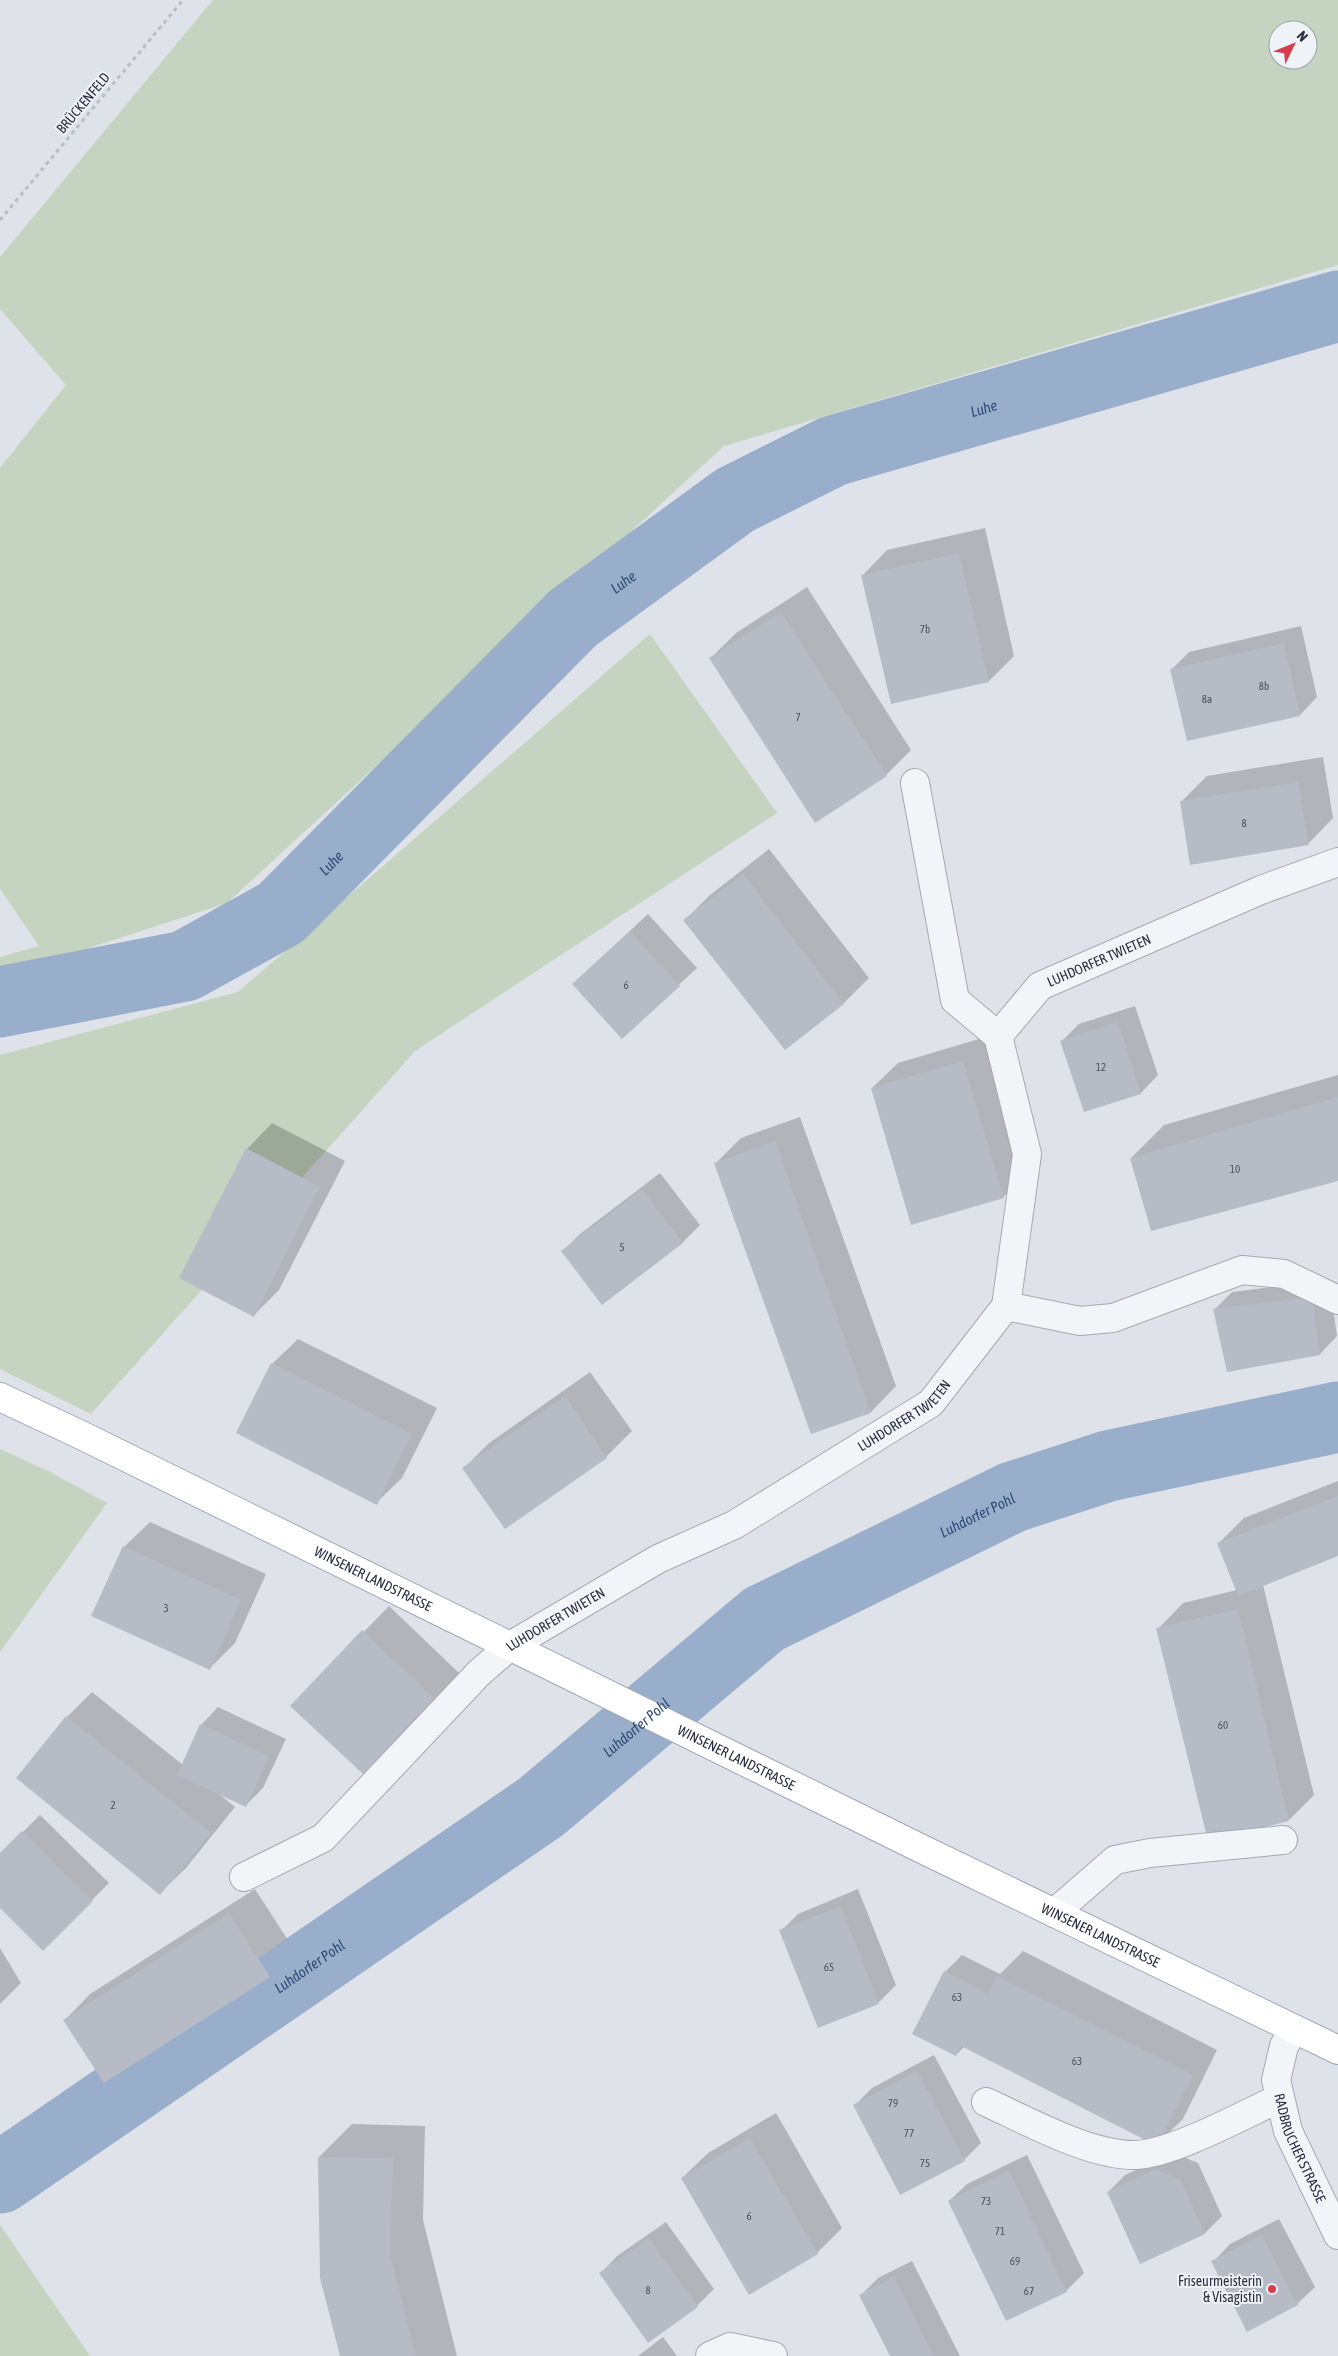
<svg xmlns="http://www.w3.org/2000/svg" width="1338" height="2356" font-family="'Asap Condensed',sans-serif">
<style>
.green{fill:#c4d4c0;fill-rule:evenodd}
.shadow{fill:#0003}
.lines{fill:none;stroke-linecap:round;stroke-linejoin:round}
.river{stroke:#98aecb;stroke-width:71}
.building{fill:#b6bbc6}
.minor-casing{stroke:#a4a9b3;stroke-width:30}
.major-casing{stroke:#9ea6b6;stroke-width:30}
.path{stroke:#b9bdc4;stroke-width:3;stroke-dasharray:4 4;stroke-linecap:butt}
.minor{stroke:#f2f4f7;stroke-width:28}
.major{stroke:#fff;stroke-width:28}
.poi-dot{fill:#d63c4c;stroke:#eff2f7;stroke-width:2}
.labels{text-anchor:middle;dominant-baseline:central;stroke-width:4;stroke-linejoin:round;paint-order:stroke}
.number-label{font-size:11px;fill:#4b5262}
.street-label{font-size:14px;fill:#272f41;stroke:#eff2f7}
.poi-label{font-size:14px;fill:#272f41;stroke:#eff2f7;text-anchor:end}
.water-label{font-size:15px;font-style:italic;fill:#2f4c78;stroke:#eff2f7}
</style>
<rect width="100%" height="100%" fill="#dfe2e9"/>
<path class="green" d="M213,0h1125v265l-614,181 -497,457 -227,74v-20l39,-11 -39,-57v-421l66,-83 -66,-76v-52zM1278,30h30v30h-30z
M650,634l127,179 -362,238 -324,363 -91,-45v-314l238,-63z
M0,1449l50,23 57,31 -107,149z
M0,2225l90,131h-90z"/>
<path class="shadow" d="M985,528l29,128 -25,25 -127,-105 25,-26z
M807,587l104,163 -25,25 -175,-117 25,-25z
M1301,626l16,71 -17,18 -128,-46 17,-17z
M1323,757l10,61 -25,26 -127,-42 26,-26z
M769,849l100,129 -25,25 -159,-83 25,-25z
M648,914l49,54 -75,69 -49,-53z
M1135,1006l23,69 -17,18 -57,18 -22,-70 17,-17z
M989,1036l40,135 -26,26 -131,-109 26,-25z
M1338,1075v104l-207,-21 33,-33z
M800,1117l96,269 -25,26 -60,21 -95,-270 25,-25z
M272,1123l73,38 -66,129 -25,25 -7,-166z
M660,1173l40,52 -17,17 -80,61 -40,-52 17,-17z
M1329,1280l8,56 -17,18 -92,17 -13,-62 17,-17z
M298,1339l139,69 -35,70 -26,25 -104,-139z
M590,1372l42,59 -26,26 -101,71 -41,-60 25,-25z
M1338,1481v74l-75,30 51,210 -25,25 -131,-191 25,-26 54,-13 -18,-47 25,-25z
M150,1522l116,52 -31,69 -25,25 -86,-121z
M389,1606l70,67 -71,74 -96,-41z
M92,1692l91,73 18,-40 17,-18 68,32 -23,49 -17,17 -27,-11 16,13 -49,61 -26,25 -93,-176z
M40,1815l69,68 -66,66 -43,-43v-51z
M255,1889l40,62 -25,25 -165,106 -40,-62 25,-26z
M858,1889l38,96 -18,18 -59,23 -38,-95 17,-17z
M0,1948l21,35 -21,21z
M1023,1951l194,99 -34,69 -26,25 -192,-98 -9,9 -11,-83 17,-17 38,19z
M934,2055l47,88 -17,17 -109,-55 17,-17z
M776,2113l66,115 -25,25 -135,-75 26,-25z
M352,2124l73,2 -2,94 34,136h-115l-23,-199z
M1174,2153l24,10 24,53 -17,17 -64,30 -33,-71 17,-17z
M1027,2155l57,118 -18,18 -60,28 -57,-118 18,-17z
M1279,2219l36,68 -18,17 -84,-42 17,-18z
M666,2222l48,67 -17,17 -97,-32 17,-18z
M912,2261l48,95h-69l-30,-61 17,-17z
M663,2337l14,19h-39z"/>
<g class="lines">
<g class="river">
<path id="s1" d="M0,1002l185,-36 96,-53 292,-295 162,-118 98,-49 505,-145"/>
<path id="s2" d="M0,2178l541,-371 223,-188 249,-122 95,-31 230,-49"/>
</g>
</g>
<path class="building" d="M959,553l30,129 -98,22 -30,-129z
M781,612l106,164 -72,47 -106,-165z
M1284,643l16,73 -113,25 -17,-72z
M1298,782l11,63 -119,20 -10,-64z
M743,874l101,130 -59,46 -102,-130z
M630,931l50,55 -58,53 -50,-55z
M1118,1022l23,72 -57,18 -24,-71z
M963,1061l41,137 -93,27 -40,-137z
M1338,1097v84l-187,50 -21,-73z
M775,1141l96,272 -60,21 -97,-271z
M246,1148l74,39 -66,130 -75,-39z
M642,1189l41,54 -81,62 -41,-54z
M1312,1297l8,58 -93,17 -14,-63z
M271,1363l141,71 -35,71 -141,-72z
M565,1396l42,62 -102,71 -43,-61z
M1338,1496v60l-100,40 -21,-53z
M123,1546l118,54 -31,70 -119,-54z
M1238,1609l51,212 -81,20 -52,-213z
M362,1630l73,69 -72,75 -73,-68z
M66,1716l145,117 -51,62 -144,-117z
M200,1724l69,32 -23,51 -69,-32z
M22,1831l71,70 -50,50 -43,-43v-55z
M841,1906l38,98 -61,24 -39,-98z
M229,1913l41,64 -166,106 -41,-63z
M944,1971l44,23 9,-18 196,99 -36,71 -196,-100 -5,10 -44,-22z
M917,2071l48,90 -65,34 -47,-90z
M750,2138l68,116 -69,41 -68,-117z
M318,2157l75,1 -3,95 26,103h-76l-20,-78z
M1156,2169l25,11 24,54 -65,30 -33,-72z
M1009,2171l58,121 -61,29 -58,-120z
M1262,2235l36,70 -51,27 -36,-71z
M649,2238l49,69 -50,36 -49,-70z
M894,2277l40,79h-44l-31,-61z"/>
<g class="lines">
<g class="minor-casing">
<g id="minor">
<path d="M915,783l40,217 43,36"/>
<path d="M1006,1306l74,15 33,-3 129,-48 42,4 54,26"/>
<path id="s3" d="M244,1877l79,-39 156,-165 31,-27 148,-87 76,-34 197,-122 75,-97 21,-152 -29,-118 42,-50 221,-96 77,-28"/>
<path d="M1054,1913l61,-53 35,-7 133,-13"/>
<path id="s4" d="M1294,2030l-10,16 -8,34 12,51 50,104"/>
<path d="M986,2102c42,19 104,54 150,53 36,-1 109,-41 144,-57"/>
<path d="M710,2356l20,-9 43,9"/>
</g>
</g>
<g class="major-casing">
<g id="major">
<path id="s5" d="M0,1397l79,37 845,416 414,200"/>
</g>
</g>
<path class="path" d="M0,220l183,-220"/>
<use href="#minor" class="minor"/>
<use href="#major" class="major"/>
</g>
<circle class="poi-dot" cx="1272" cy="2289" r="5"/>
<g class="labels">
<g class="number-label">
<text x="925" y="629">7b</text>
<text x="1264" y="686">8b</text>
<text x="1207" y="699">8a</text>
<text x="798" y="717">7</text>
<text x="1244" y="823">8</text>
<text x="626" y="985">6</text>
<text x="1101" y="1067">12</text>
<text x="1235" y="1169">10</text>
<text x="622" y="1247">5</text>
<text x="166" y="1608">3</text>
<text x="1223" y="1725">60</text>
<text x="113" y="1805">2</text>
<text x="829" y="1967">65</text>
<text x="957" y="1997">63</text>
<text x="1077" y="2061">63</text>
<text x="893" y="2103">79</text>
<text x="909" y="2133">77</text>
<text x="925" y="2163">75</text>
<text x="986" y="2201">73</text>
<text x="749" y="2216">6</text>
<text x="1000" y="2231">71</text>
<text x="1015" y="2261">69</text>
<text x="648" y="2290">8</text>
<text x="1029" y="2291">67</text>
</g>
<g class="street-label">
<text transform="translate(83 103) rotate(-50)">BRÜCKENFELD</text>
<text stroke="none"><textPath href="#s3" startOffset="1370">LUHDORFER TWIETEN</textPath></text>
<text stroke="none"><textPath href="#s3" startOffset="814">LUHDORFER TWIETEN</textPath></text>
<text stroke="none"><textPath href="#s5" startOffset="415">WINSENER LANDSTRASSE</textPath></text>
<text stroke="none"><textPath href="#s3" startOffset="409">LUHDORFER TWIETEN</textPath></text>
<text stroke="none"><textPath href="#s5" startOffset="820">WINSENER LANDSTRASSE</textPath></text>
<text stroke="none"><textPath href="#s5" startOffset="1225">WINSENER LANDSTRASSE</textPath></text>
<text stroke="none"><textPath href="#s4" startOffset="126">RADBRUCHER STRASSE</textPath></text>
</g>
<g class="poi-label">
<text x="1262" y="2281">Friseurmeisterin<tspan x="1262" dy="16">&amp; Visagistin</tspan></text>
</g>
<g class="water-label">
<text stroke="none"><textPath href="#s1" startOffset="1180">Luhe</textPath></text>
<text stroke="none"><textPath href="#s1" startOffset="775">Luhe</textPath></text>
<text stroke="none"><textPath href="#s1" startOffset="369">Luhe</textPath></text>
<text stroke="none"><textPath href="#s2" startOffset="1185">Luhdorfer Pohl</textPath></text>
<text stroke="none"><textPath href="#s2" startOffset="780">Luhdorfer Pohl</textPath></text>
<text stroke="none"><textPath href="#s2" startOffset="375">Luhdorfer Pohl</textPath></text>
</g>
</g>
<g transform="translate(1293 45) rotate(47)"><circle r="24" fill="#eff2f7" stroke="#9fa4ae"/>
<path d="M0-4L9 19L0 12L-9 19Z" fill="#d63c4c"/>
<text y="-8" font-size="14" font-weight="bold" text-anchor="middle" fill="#272f41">N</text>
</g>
</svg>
